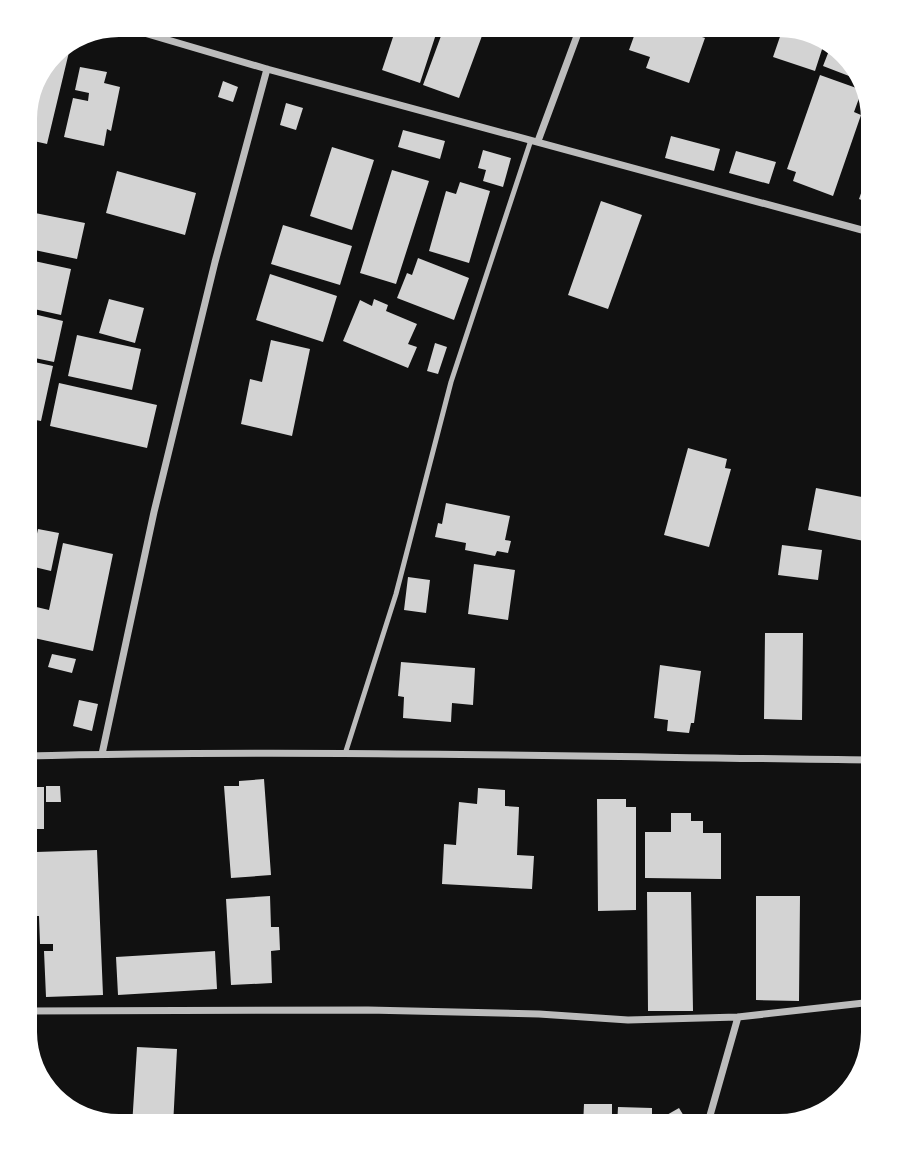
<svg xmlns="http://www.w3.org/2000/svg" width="898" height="1151" font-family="Literata,serif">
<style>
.building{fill:#d3d3d3}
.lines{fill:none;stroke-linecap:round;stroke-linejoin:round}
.service{stroke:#bcbcbc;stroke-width:5}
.minor{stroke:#bcbcbc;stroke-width:7}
</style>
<rect width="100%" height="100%" fill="#111"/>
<path class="building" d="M397,25h42l-19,58 -38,-13z
M445,25h41l-27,73 -36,-13z
M638,25l12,2 1,-2h14l40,13 -16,45 -43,-15 4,-11 -21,-7z
M784,25l42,12 -11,34 -42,-14z
M832,43l26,24 4,14 -39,-15z
M56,49l13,3 -22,92 -22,-5v-26z
M80,67l27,5 -3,11 16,4 -9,44 -4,-2 -3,17 -40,-9 9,-39 15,3 1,-8 -14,-3z
M820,75l42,15 -8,22 7,3 -28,81 -40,-15 3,-9 -9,-3z
M223,81l15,6 -5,15 -15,-5z
M286,103l17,5 -7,22 -16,-5z
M403,130l42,11 -5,18 -42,-12z
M671,136l49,13 -6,22 -49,-13z
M332,147l42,13 -22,70 -42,-14z
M483,150l28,8 -8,29 -20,-6 3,-11 -8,-2z
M736,151l40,11 -7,22 -40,-11z
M873,159v46l-14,-6z
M392,170l37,11 -33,103 -36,-11z
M117,171l79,22 -11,42 -79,-22z
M460,182l30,9 -21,72 -40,-12 17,-60 10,3z
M601,201l41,14 -34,94 -40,-14z
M25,211l60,12 -8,36 -52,-11z
M283,225l69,21 -12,39 -69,-21z
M418,258l51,20 -15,42 -57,-22 10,-25 5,2z
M25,259l46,10 -10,46 -36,-8z
M270,274l67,22 -14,46 -67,-22z
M109,299l35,9 -9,35 -36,-10z
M374,299l14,6 -2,6 31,13 -9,20 9,3 -9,21 -65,-27 17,-41 12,6z
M25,312l38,9 -9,41 -29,-6z
M77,335l64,14 -9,41 -64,-14z
M271,340l39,9 -18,87 -51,-12 9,-45 12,3z
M867,341l6,1v17l-11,-3z
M435,343l12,4 -9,27 -11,-3z
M25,360l28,6 -12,55 -16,-3z
M873,377v35l-9,-3z
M59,383l98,22 -10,43 -97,-22z
M688,448l39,11 -2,9 6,1 -22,78 -45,-12z
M25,453l10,2 -9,45h-1z
M816,488l56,11 -2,13h3v20l-7,-2 -2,11 -56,-11z
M446,503l64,13 -5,24 6,1 -3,12 -11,-2 -2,5 -30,-6 1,-7 -31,-6 3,-14 4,1z
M38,529l21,4 -8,38 -21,-5z
M63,543l50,11 -20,97 -68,-15v-13l3,-18 21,5z
M782,545l40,5 -4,30 -40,-5z
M474,564l41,6 -7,50 -40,-6z
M408,577l22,3 -4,33 -22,-3z
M765,633h38l-1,87 -38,-1z
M52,654l24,5 -4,14 -24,-6z
M401,662l74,6 -2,37 -21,-2 -1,19 -48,-4 1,-21 -6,-1z
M660,665l41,6 -7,52h-3l-2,10 -22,-2 1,-11 -14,-2z
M79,700l19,4 -6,27 -19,-5z
M264,779l7,96 -40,3 -7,-92h15v-5z
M46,786h14l1,16h-15z
M25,787h19v42h-19z
M478,788l27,2v16l14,1 -2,48 17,1 -2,33 -90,-5 2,-40 12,1 3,-43 18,2z
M597,799h29v8h10v103l-38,1z
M671,813h20v8h12v12h18v46l-76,-1v-46h26z
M97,850l6,145 -57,2 -2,-46h9v-7h-13l-1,-28h-13l-1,-30h12l-1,-34z
M647,892h44l2,119h-45z
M270,896l1,31h8l1,23 -9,1 1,32 -41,2 -5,-86z
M756,896h44l-1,105 -43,-1z
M215,951l2,38 -99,6 -2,-38z
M137,1047l40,2 -4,77h-41z
M584,1104h28v22h-29z
M618,1107l34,1v18h-35z
M679,1108l11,18h-19l-6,-10z"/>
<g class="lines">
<path class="service" d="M345,754l51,-160 55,-212 80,-242"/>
<path class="minor" d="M117,25l150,44 606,164
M538,141l43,-116
M102,754l52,-242 61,-250 52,-193
M25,756c282,-7 566,1 848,4
M25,1011l343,-1 171,4 89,6 110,-3 135,-15
M707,1126l31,-109"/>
</g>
<path d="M0 0H898V1151H0ZM119 37H779A82 82 0 0 1 861 119V1032A82 82 0 0 1 779 1114H119A82 82 0 0 1 37 1032V119A82 82 0 0 1 119 37Z" fill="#fff" fill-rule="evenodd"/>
</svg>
